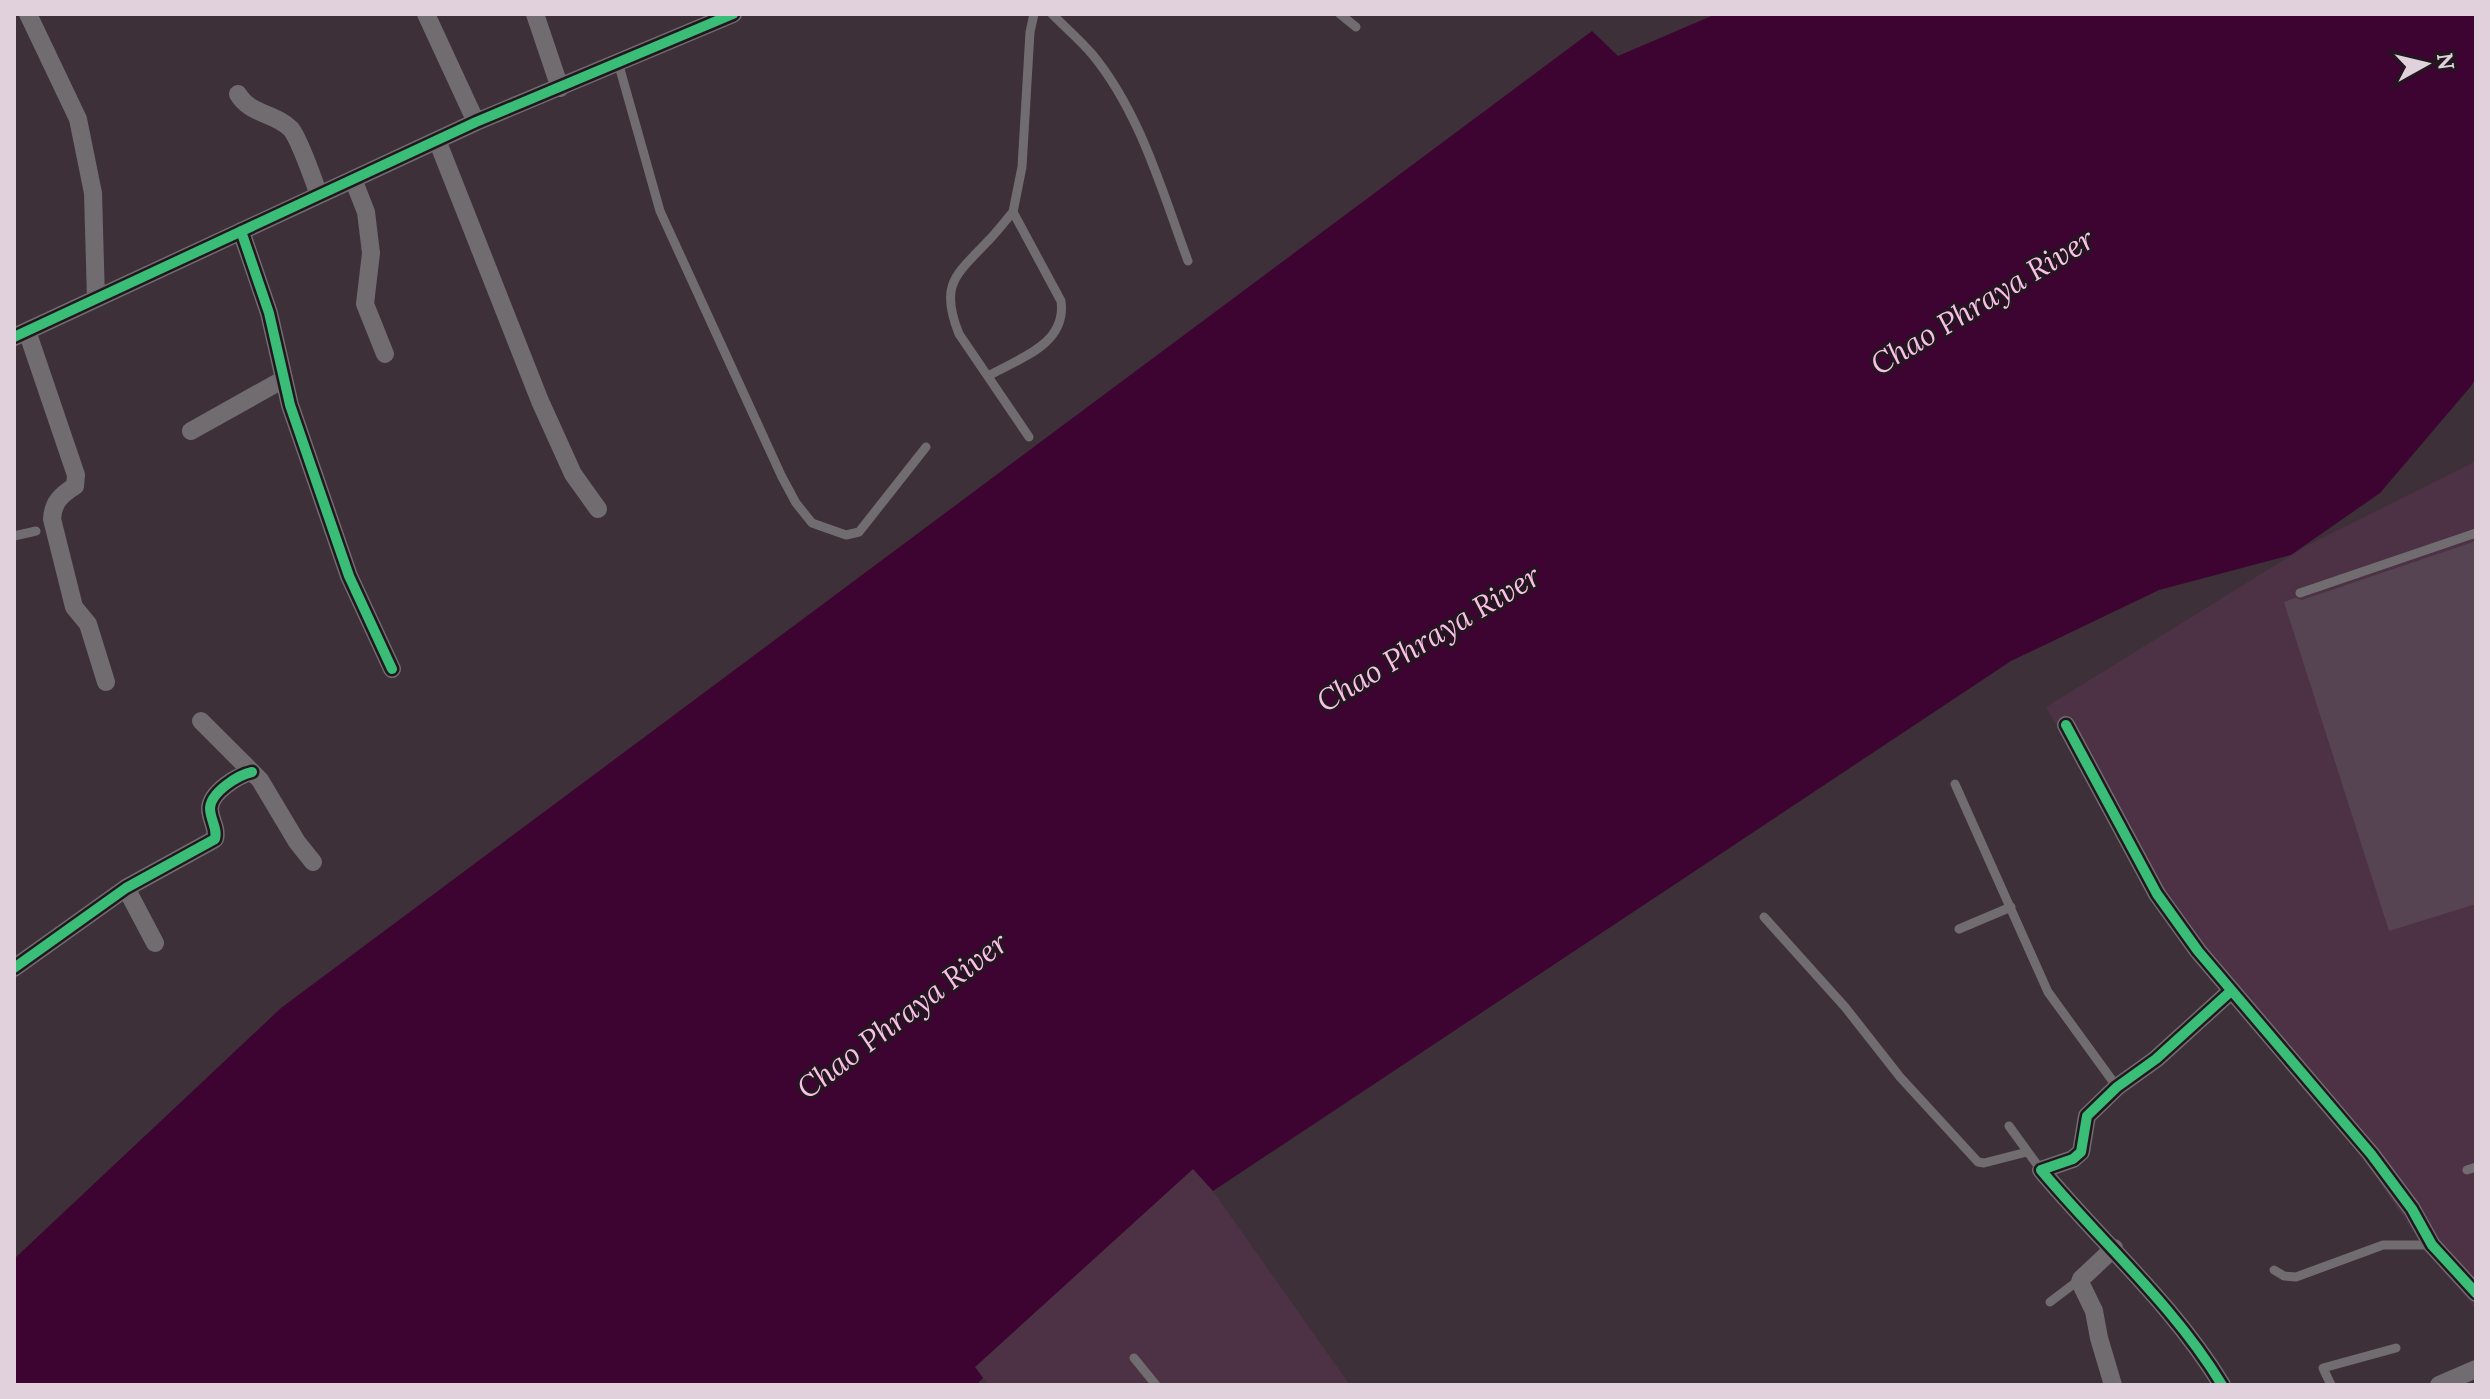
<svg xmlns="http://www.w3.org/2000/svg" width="2490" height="1399" font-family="Lora,serif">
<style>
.built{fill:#4d3144}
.water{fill:#3d0432}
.building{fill:#574452}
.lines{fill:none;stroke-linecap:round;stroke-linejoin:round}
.service{stroke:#716c6f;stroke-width:9}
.minor{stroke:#716c6f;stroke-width:18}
.cycleway-casing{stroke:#22171f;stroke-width:15}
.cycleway{stroke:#3abd76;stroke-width:10}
.labels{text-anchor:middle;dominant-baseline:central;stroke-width:6;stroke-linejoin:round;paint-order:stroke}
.water-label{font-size:30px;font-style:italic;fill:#f9bfe6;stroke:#22171f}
</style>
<rect width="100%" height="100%" fill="#3d3039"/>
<path class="built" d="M2476,461v848l-49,-57 -90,-132 -164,-189 -127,-224 260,-161z
M1193,1168l20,23 137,194h-361l-14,-18z"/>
<path class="water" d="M1716,14h760v362l-4,9 -92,108 -89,62 -132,35 -148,71 -798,530 -20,-22 -218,198 8,11 -7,7h-962v-126l267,-251 1311,-977 26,25z"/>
<path class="building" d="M2476,541v363l-87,27 -105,-329 11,-4 7,2z"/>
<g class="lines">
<path class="service" d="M1052,14c13,13 28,26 40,40 48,58 70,137 96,207
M1340,14l16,13
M618,62l42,149 121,264 15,28 16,20 34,12 13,-3 67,-85
M1013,212c-8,9 -16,20 -25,29 -32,34 -49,43 -29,93l70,103
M988,376c32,-18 79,-32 73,-75l-48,-89 9,-45 8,-135 4,-18
M14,536l22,-5
M2300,593l176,-60
M1955,784l93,208 69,95
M1764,917l81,90 55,70 78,85 6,1 43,-11
M1959,929l52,-22
M2009,1126l32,44
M2467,1170l9,-3
M2274,1270l10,6 12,1 87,-32h49
M2050,1302l29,-22
M1134,1358l22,27
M2331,1385l-8,-17 73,-20"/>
<path class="minor" d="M28,14l50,105 15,74 3,106
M426,14l50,108
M535,14l25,74
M238,94c12,21 38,19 53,35 9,11 22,50 28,66
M437,140l103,261 33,73 25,35
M353,179l13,33 5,41 -6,51 20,50
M241,231l28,82 21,92 59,171 43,93
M27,331l49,144 -1,11c-14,9 -22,16 -23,33l22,88 14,17 18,58
M14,337l462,-215 257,-108
M191,431l93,-52
M201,721l59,59 37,62 16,20
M2066,725l91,169 41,57 173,203 41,55 20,36 44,48
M126,888l29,55
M14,968l112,-80 89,-49c3,-11 -5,-19 -5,-31 1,-16 28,-33 42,-36
M2113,1385l-14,-47 -5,-27 -14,-29 1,-3 33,-31
M2222,1385c-49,-81 -121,-143 -181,-215l32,-11 8,-7 6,-36 30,-29 39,-28 75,-68
M2439,1385l37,-16"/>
<g class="cycleway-casing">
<path id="cycleway" d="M241,231l28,82 21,92 59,171 43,93
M14,337l462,-215 257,-108
M2066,725l91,169 41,57 173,203 41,55 20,36 44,48
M14,968l112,-80 89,-49c3,-11 -5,-19 -5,-31 1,-16 28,-33 42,-36
M2222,1385c-49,-81 -121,-143 -181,-215l32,-11 8,-7 6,-36 30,-29 39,-28 75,-68"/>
</g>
<use href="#cycleway" class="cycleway"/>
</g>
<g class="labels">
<g class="water-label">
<text transform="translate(1982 301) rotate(-31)">Chao Phraya River</text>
<text transform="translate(1428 638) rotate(-31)">Chao Phraya River</text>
<text transform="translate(902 1015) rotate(-37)">Chao Phraya River</text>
</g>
</g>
<rect width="2490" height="1399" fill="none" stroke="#e1d1dc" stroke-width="32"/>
<g transform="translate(2426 64) rotate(82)" stroke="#22171f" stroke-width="6" paint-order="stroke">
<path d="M0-6L14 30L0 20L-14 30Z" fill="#e1d1dc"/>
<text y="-12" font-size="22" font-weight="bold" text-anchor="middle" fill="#e1d1dc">N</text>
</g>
</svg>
